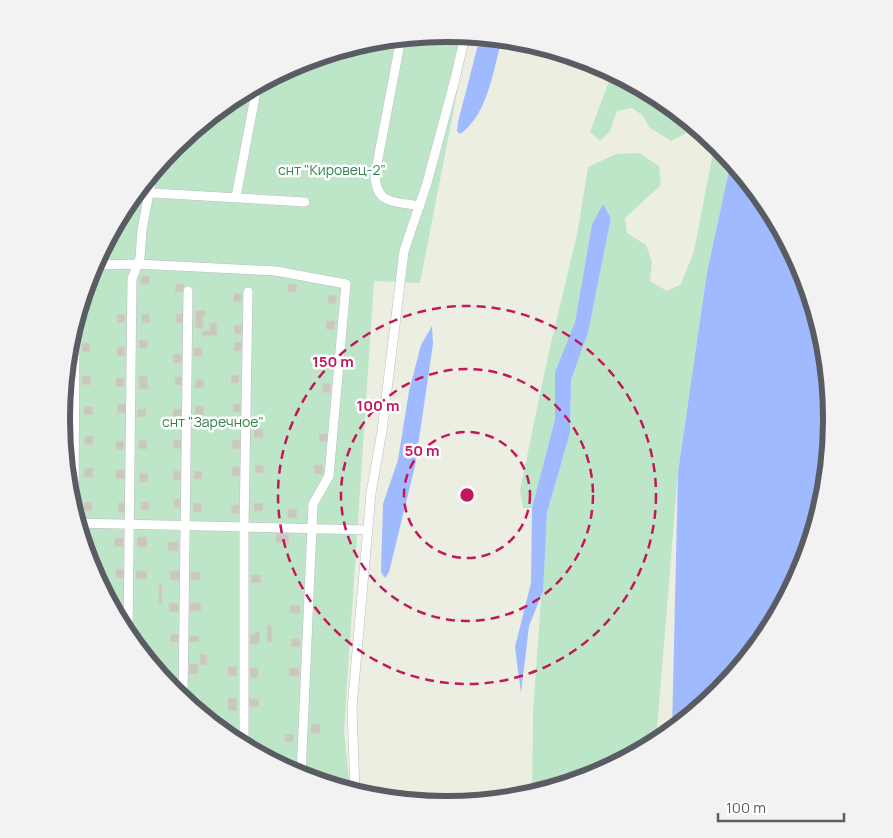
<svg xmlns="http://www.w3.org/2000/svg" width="893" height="838" font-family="Manrope,sans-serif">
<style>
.green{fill:#bde6c9}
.water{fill:#a0baff}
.building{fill:#c8c9be;stroke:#d2d2c0}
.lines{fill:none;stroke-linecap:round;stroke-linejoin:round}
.minor-casing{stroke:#bcbdc4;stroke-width:10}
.minor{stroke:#fff;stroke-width:9}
.ring{fill:none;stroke:#c2185b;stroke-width:2.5;stroke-dasharray:9 6}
.labels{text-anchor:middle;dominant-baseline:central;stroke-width:5;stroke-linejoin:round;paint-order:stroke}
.park-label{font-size:14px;fill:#32834d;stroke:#fff}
.rim{fill:none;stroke:#5a5c63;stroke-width:6}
.centre{fill:#c2185b;stroke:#fff;stroke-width:2.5}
.ring-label{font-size:15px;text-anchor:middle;font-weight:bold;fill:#c2185b;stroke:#fff;stroke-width:5;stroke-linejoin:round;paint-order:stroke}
</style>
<rect width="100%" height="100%" fill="#edeee2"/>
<path class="green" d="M447,34l21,2 -48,247 -46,-2 -30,450 6,59c-41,-12 -81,-27 -117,-50 -31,-21 -58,-48 -82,-76 -8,-10 -17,-20 -24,-30 -8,-11 -13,-23 -19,-35 -73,-137 -57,-303 42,-423 39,-48 91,-89 150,-113 47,-19 96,-24 147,-29z
M612,73l49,26 35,29 -25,13 -21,-13 -8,-13 -10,-7 -15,3 -7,20 -10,10 -10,-9z
M715,143l16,18 -24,111 -29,200 -22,270 -62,33 -62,19 1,-81 14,-200 23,-80 1,-53 17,-47 23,-115 -8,-14 -11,20 -17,98 -20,50v47l-23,89h-9l-3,-18 28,-134 30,-126 10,-63 28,-13 23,-1 20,13 2,19 -36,33 2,15 19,12 6,17 -2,19 17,10 14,-7 13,-33z"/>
<path class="water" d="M480,37l22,2c-9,31 -14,76 -42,95l-3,-3 1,-9z
M731,161l36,44 36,67 21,72 8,75 -8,75 -22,73 -35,66 -48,59 -47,38 6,-258 29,-200z
M603,204l8,14 -23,115 -17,47 -1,53 -23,80 -4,78 -14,35 -8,67 -6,-46 16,-64 1,-75 23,-89v-47l20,-50 17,-98z
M432,326l1,18 -18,122 -26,106 -4,6 -4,-6 2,-68 15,-44 11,-69 12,-46z"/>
<path class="building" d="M141,276h9l-1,9 -8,-1z
M176,284h8v8h-9z
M288,284h9l-1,9 -8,-1z
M234,293l8,1 -1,8h-8z
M328,295l9,1 -1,8h-8z
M205,310l1,6h-4l2,12h-8l-1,-17z
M117,314l8,1v8h-8z
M142,314h8v9h-9z
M176,314h8v9h-8z
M326,321h9l-1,9 -8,-1z
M210,323h7v13h-15v-5h8z
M234,325h8v9h-8z
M139,340h9l-1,9 -8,-1z
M234,342h8v9h-8z
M82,343h8v9h-8z
M117,347h8v9h-8z
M194,348h8v9l-8,-1z
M173,354h9l-1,9h-8z
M326,356h8v9l-9,-1z
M231,375h8v8h-8z
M82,376h9v9l-9,-1z
M139,376h8l1,13h-9z
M175,377h8v8h-8z
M116,378h8v9h-8z
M196,379l8,1v8h-9z
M323,383l8,1 -1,9 -8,-1z
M118,404h8v9h-9z
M233,404h8v9l-8,-1z
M63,405h7v9h-8z
M84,406l9,1v8h-9z
M195,406h9l-1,9h-8z
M138,409h8v8h-9z
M173,409h9v9l-9,-1z
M254,429h9v9h-9z
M319,434h9v8h-9z
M85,436h8v9l-9,-1z
M139,440l8,1v8h-8z
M173,440h9l-1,9 -8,-1z
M232,440h8v9h-8z
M116,441h8v9l-8,-1z
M255,465h9v8h-9z
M314,465h9v9h-9z
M232,467h8v9h-8z
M84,468h9v9h-9z
M116,470h9v9h-9z
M173,471h8v9h-8z
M194,471h8v8h-8z
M140,473h8v9h-9z
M174,499h8v9l-8,-1z
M84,502h8v9l-8,-1z
M141,502h8v8h-8z
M118,503h8v9h-8z
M193,503h9l-1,9h-8z
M254,503h9v8h-9z
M232,505h8v9l-9,-1z
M288,509h9v9h-9z
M276,534h13v9h-13z
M137,537h10v10h-10z
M114,538h9v9l-9,-1z
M85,539h9l-1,8h-8z
M168,542h10v9h-10z
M116,569h8v9h-8z
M136,571h11v8h-11z
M170,571h10v9h-10z
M191,572h9v8h-9z
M251,575h10v8h-10z
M159,585h3v19h-3z
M113,602h8v9h-7z
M169,603h10v9h-10z
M190,603h11v8h-11z
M290,605h10v8h-10z
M267,625h5v17h-5z
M255,632h5l-1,12h-9v-10l5,1z
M170,634h9v8h-9z
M189,636h10v6h-10z
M291,639h9v8h-9z
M200,654l7,1v10h-7z
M189,664h9v10h-9z
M228,667h9v9h-9z
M250,668h8v10h-8z
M289,668h10v9l-10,-1z
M228,698h9v13l-9,-1z
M249,699h10v8l-10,-1z
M311,724h9v9h-9z
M227,731h9v10l-9,-6z
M285,734h9v8h-9z"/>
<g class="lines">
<g class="minor-casing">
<path id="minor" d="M401,38l-26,137c1,31 21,26 45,31
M136,192l169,10
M236,197l21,-111
M94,265l43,-1 139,7 70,13 -17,192 -16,28 -12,272
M74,512l1,-188
M77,523l291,7
M128,635l4,-356 8,-21 2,-28 11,-58
M183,699l5,-408
M244,745v-218l4,-235
M355,792l-3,-84 19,-215 11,-62 22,-180 23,-68 28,-104 10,-43"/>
</g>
<use href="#minor" class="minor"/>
</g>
<g class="ring">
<circle cx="467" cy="495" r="63"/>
<circle cx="467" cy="495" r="126"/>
<circle cx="467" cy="495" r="189"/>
</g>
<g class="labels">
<g class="park-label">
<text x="332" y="169">снт "Кировец-2"</text>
<text x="213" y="421">снт "Заречное"</text>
</g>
</g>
<path d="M0 0H893V838H0ZM446 42H447A376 376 0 0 1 823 418V420A376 376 0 0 1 447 796H446A376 376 0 0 1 70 420V418A376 376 0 0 1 446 42Z" fill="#f2f2f3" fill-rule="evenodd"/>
<path class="rim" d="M446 42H447A376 376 0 0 1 823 418V420A376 376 0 0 1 447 796H446A376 376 0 0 1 70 420V418A376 376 0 0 1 446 42Z"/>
<circle cx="467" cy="495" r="8" class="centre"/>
<g class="ring-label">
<text x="333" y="367">150 m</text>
<text x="378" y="411">100 m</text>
<text x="422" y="456">50 m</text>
</g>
<path d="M718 813v8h126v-8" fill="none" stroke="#5a5c63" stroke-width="2.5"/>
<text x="726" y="813" font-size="15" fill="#5a5c63" stroke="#ffffff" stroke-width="4" paint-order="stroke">100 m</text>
</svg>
